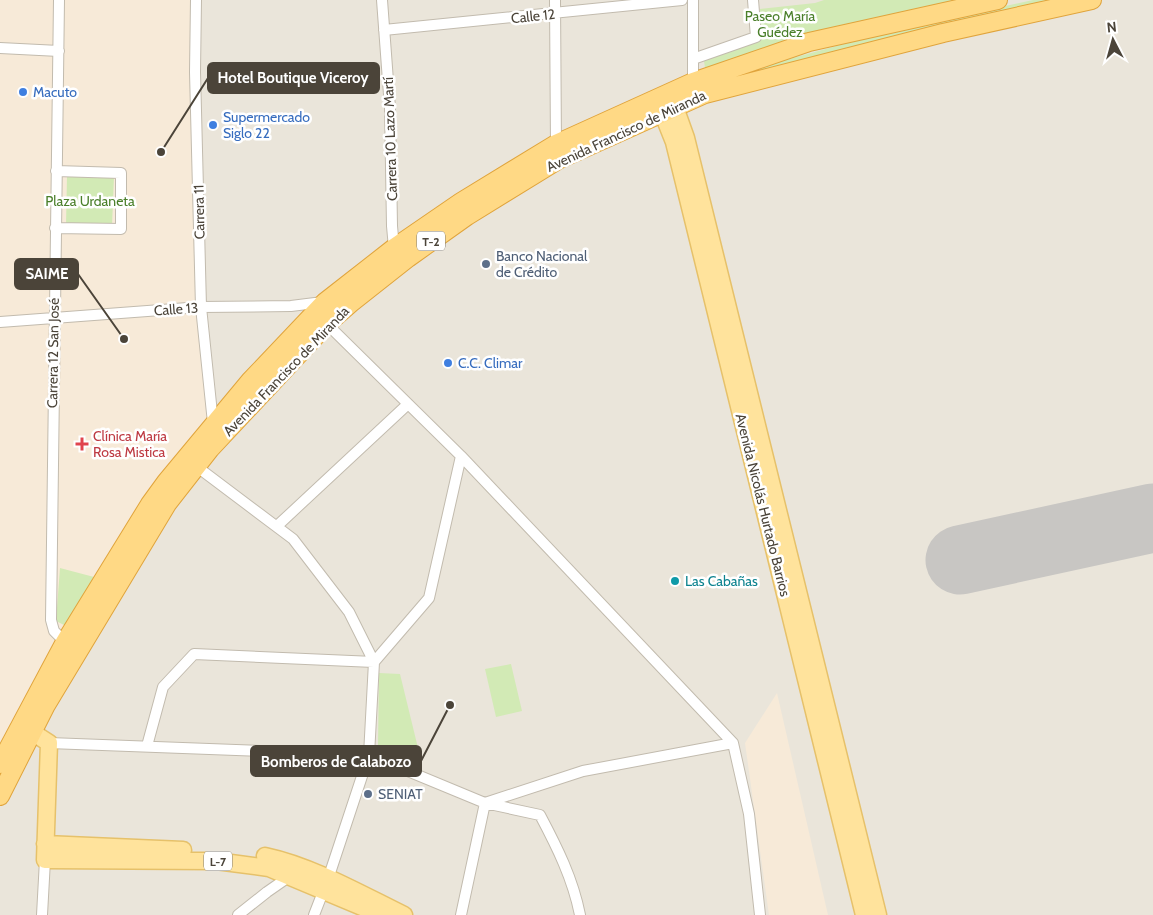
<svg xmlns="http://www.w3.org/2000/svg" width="1153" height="915" font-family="Cabin,sans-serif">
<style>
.residential{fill:#eae5da}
.commercial{fill:#f7ead8}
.green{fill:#d2eab5}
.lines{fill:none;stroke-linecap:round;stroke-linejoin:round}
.runway{stroke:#c8c6c3;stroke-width:69}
.minor-casing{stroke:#c2bbae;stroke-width:12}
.primary-casing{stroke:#e6c16a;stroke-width:19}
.trunk-casing{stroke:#e0a43c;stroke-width:20}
.minor{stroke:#fff;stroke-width:10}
.primary{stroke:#ffe39c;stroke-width:16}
.trunk{stroke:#ffd985;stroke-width:18}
.shop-dot{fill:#3f7fe0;stroke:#fff;stroke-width:2}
.service-dot{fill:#5c6f8a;stroke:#fff;stroke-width:2}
.health-dot{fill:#e0444e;stroke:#fff;stroke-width:2}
.culture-dot{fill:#0f9aa8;stroke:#fff;stroke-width:2}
.labels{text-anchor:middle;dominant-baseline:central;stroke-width:5;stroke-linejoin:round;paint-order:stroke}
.shield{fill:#fff;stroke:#817c74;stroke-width:1}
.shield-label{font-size:12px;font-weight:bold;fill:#4b4439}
.street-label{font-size:14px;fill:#4b4439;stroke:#fff}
.park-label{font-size:14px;fill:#4a7f2a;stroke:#fff}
.shop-label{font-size:14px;fill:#366cbe;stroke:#fff;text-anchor:start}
.service-label{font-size:14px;fill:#4e5e75;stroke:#fff;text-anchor:start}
.health-label{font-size:14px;fill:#be3a42;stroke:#fff;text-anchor:start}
.culture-label{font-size:14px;fill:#0d838f;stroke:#fff;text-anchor:start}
.leader{fill:none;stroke:#4b4439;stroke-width:2}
.callout-dot{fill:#4b4439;stroke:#fff;stroke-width:2}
.callout{fill:#4b4439;stroke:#4b4439;stroke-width:2}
.callout-label{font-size:15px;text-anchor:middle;font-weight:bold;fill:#fff}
</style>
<rect width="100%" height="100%" fill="#f6f3ec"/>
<path class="residential" d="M0,0h1153v915h-1153z"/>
<path class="commercial" d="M0,0h192l-2,90 20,330 -55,66 -110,174 -45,92z
M777,693l51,222h-59l-24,-172z"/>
<path class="green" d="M824,0h153l-174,36 -98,32 -1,-7 57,-23 -1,-29 55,-6z
M1033,0h25l-164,36 -170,47 7,-8 160,-44z
M67,176l47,1 -2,49 -46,-1z
M60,568l34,9 -28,49 -10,-5z
M511,664l11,47 -26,6 -11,-48z
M379,673l21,1 18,74 -40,-3z"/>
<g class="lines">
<path class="runway" d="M960,560l193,-42"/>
<g class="minor-casing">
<path id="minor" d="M59,0l-8,620 3,11 11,11
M196,0l-1,72 6,235 12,116
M382,0l8,108 2,118 2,22
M555,0l1,147
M693,0v82
M384,30l298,-30
M0,48l59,3
M693,59l63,-22 -3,-37
M55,228l66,1v-56l-65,-2
M0,322l201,-15 90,-1 32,-4
M461,456l272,287 16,71 11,101
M196,466l97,73 56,73 25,50 55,-64 32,-142 -134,-132
M277,526l131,-122
M49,743l320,12 116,48 55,12c17,32 33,64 40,100
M147,746l16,-59 31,-33 180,8 -5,93 -41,124 -14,36
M42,915l3,-55
M238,915l29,-23 23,-16
M461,915l24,-112 98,-32 150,-28"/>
</g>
<g class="primary-casing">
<path id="primary" d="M671,96l15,42 192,777
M658,102l16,40 190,773
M32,732l17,11 -4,117 171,1 53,7 112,47
M45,844l138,6
M265,856c47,10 96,38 139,59"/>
</g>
<g class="trunk-casing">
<path id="trunk" d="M0,764l65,-122 85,-138 16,-22 84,-101 75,-79 69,-54 67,-46 95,-58 137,-62 116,-40 189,-42
M0,796l46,-91 121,-201 43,-55 117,-125 24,-21 57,-45 59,-42 91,-56 147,-66 238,-61 149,-33"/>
</g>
<use href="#minor" class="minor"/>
<use href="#primary" class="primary"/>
<use href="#trunk" class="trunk"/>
</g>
<g class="shop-dot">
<circle cx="23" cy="92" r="5"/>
<circle cx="213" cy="125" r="5"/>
<circle cx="448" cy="363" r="5"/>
</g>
<g class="service-dot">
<circle cx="486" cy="264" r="5"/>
<circle cx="368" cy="794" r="5"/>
</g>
<path class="health-dot" d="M79.5 436.5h5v5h5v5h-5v5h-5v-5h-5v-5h5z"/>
<circle class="culture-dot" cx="675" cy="581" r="5"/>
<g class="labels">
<g class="shield">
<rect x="417" y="231.5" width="28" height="19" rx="4"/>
<rect x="204" y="851.5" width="28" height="19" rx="4"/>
</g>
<g class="shield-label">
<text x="431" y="241">T-2</text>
<text x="218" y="861">L-7</text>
</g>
<g class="street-label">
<text transform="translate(533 16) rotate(-6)">Calle 12</text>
<text transform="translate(626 131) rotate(-25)">Avenida Francisco de Miranda</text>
<text transform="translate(390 139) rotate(-92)">Carrera 10 Lazo Martí</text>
<text transform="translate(199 212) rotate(-91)">Carrera 11</text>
<text transform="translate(176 309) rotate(-4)">Calle 13</text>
<text transform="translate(53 353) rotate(-89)">Carrera 12 San José</text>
<text transform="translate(286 371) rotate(-46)">Avenida Francisco de Miranda</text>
<text transform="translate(763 505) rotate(76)">Avenida Nicolás Hurtado Barrios</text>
</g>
<g class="park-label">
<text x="780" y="16">Paseo María<tspan x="780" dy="16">Guédez</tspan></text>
<text x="90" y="201">Plaza Urdaneta</text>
</g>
<g class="shop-label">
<text x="33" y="92">Macuto</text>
<text x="223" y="117">Supermercado<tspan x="223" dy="16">Siglo 22</tspan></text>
<text x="458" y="363">C.C. Climar</text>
</g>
<g class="service-label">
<text x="496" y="256">Banco Nacional<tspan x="496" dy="16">de Crédito</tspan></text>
<text x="378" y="794">SENIAT</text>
</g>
<g class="health-label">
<text x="93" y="436">Clínica María<tspan x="93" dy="16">Rosa Mistica</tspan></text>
</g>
<g class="culture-label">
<text x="685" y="581">Las Cabañas</text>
</g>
</g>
<path class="leader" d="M161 152L208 78M124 339L78 274M450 705L421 761"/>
<g class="callout-dot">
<circle cx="161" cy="152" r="5"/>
<circle cx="124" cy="339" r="5"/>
<circle cx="450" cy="705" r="5"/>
</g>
<g class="callout">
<rect x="208" y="63" width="171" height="30" rx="5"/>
<rect x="15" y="259" width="63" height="30" rx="5"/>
<rect x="251" y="746" width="170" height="30" rx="5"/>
</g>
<g class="callout-label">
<text x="293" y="83">Hotel Boutique Viceroy</text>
<text x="47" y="279">SAIME</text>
<text x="336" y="767">Bomberos de Calabozo</text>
</g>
<g transform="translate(1113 40) rotate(354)" stroke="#ffffff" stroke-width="4" paint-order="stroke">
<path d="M0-4L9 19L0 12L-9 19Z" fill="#4b4439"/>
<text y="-8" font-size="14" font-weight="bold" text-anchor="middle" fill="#4b4439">N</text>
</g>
</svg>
